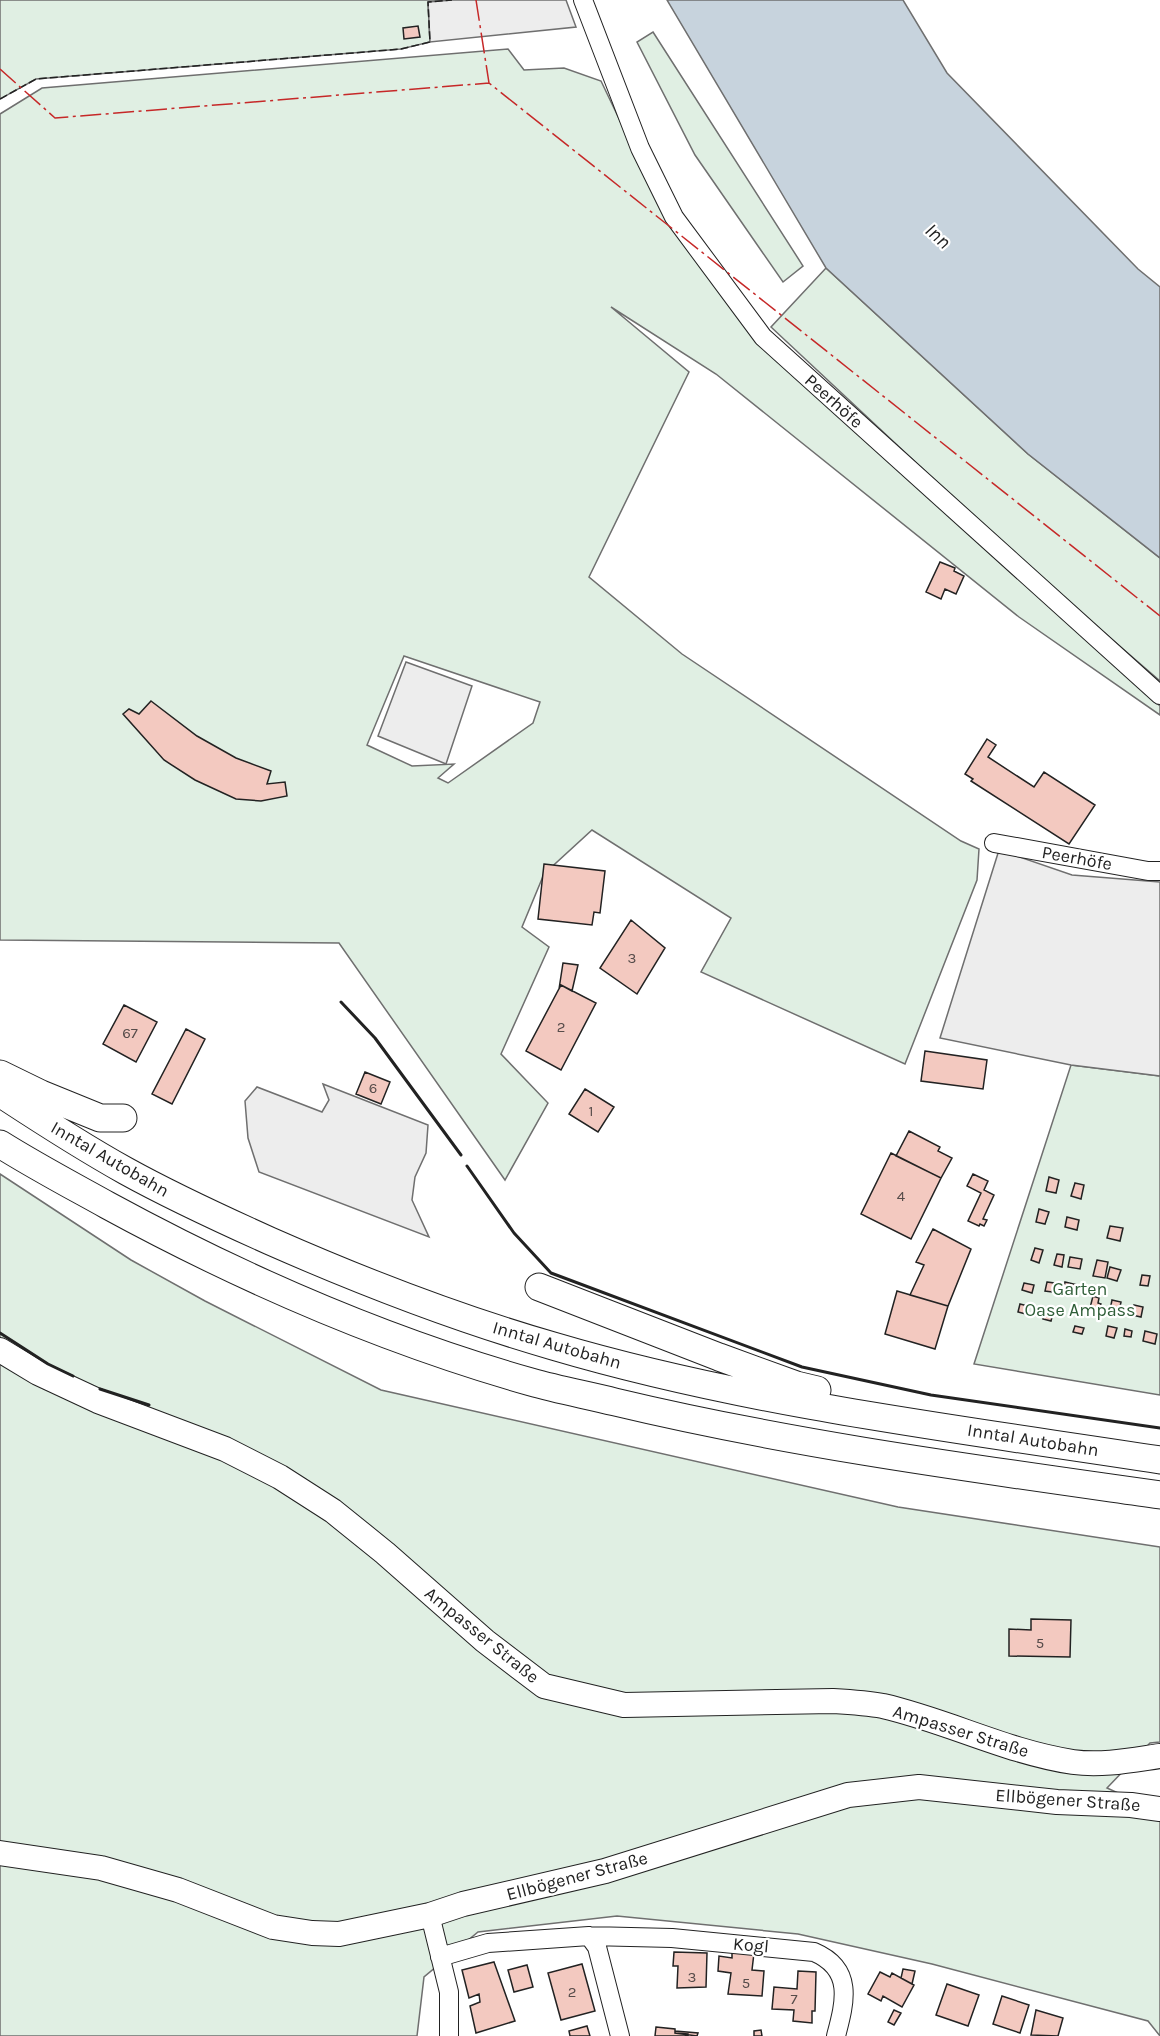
<svg xmlns="http://www.w3.org/2000/svg" width="1160" height="2036" font-family="Karla,sans-serif">
<style>
.green{fill:#e0efe3;stroke:#6f6f6f;stroke-width:1.5;fill-rule:evenodd}
.parking{fill:#ededed;stroke:#6f6f6f;stroke-width:1.5}
.water{fill:#c7d3dd;stroke:#6f6f6f;stroke-width:1.5}
.building{fill:#f3c9c0;stroke:#222;stroke-width:1.5}
.lines{fill:none;stroke-linecap:round;stroke-linejoin:round}
.minor-casing{stroke:#222;stroke-width:20}
.major-casing{stroke:#222;stroke-width:26}
.highway-casing{stroke:#222;stroke-width:29}
.minor{stroke:#fff;stroke-width:18}
.major{stroke:#fff;stroke-width:24}
.highway{stroke:#fff;stroke-width:27}
.fence{stroke:#222;stroke-width:1.5;stroke-dasharray:8 3;stroke-linecap:butt}
.wall{stroke:#222;stroke-width:3}
.power{stroke:#c62828;stroke-width:1.5;stroke-dasharray:21 4.5 3 4.5;stroke-linecap:butt}
.labels{text-anchor:middle;dominant-baseline:central;stroke-width:4.5;stroke-linejoin:round;paint-order:stroke}
.number-label{font-size:15px;fill:#564c4a}
.street-label{font-size:18px;fill:#222;stroke:#fff}
.park-label{font-size:18px;fill:#2f5e38;stroke:#fff}
.water-label{font-size:20px;font-style:italic;fill:#222;stroke:#fff}
</style>
<rect width="100%" height="100%" fill="#fff"/>
<path class="green" d="M0,0h452l-24,3 2,39 -29,7 -365,30 -36,20z
M653,32l150,234 -20,16 -88,-127 -58,-113z
M508,49l16,21 40,-2 37,13 67,140 90,120 402,365v9l-141,-98 -303,-243 -105,-67 78,65 -100,205 93,77 279,187 18,8 -2,31 -72,184 -204,-92 30,-54 -139,-88 -48,44 -22,53 27,20 -48,107 47,49 -43,77 -166,-237 -339,-3v-826l42,-26zM404,656l136,46 -7,21 -85,60 -10,-5 16,-14 -42,2 -45,-21z
M826,268l202,186 132,104v123l-140,-121 -249,-233z
M1071,1065l89,11v319l-186,-31z
M0,1174l131,86 74,41 176,89 517,117 262,40v195l-10,1 -43,45 53,24v224l-12,-15 -216,-57 -134,-30 -181,-18 -139,16 -54,45 -7,59h-417z"/>
<path class="parking" d="M452,0h114l10,27 -146,15 -2,-40z
M406,662l66,24 -26,78 -68,-28z
M999,850l73,25 88,7v194l-89,-11 -131,-27z
M323,1084l105,41 -2,28 -11,24 -3,23 17,37 -170,-65 -11,-34 -3,-37 12,-14 65,25 7,-12z"/>
<path class="water" d="M667,0h236l44,73 191,196 22,18v271l-132,-104 -202,-186z"/>
<path class="building" d="M418,26l2,11 -16,2 -1,-11z
M940,562l15,6 -1,3 10,5 -8,18 -11,-5 -4,10 -15,-7z
M151,701l46,35 39,22 35,13 -4,13 18,-2 2,14 -26,5 -25,-2 -41,-19 -31,-20 -41,-46 6,-5 10,5z
M987,739l9,6 -8,12 46,30 10,-15 51,33 -26,39 -98,-63 2,-2 -8,-5z
M544,864l61,7 -5,42 -6,-1 -2,13 -54,-6z
M631,920l34,28 -28,46 -37,-26z
M563,963l15,2 -6,26 -11,-6 -2,4z
M561,985l35,18 -35,67 -35,-19z
M124,1005l33,17 -21,40 -33,-18z
M186,1029l19,10 -33,65 -20,-10z
M925,1051l62,9 -4,29 -62,-8z
M365,1072l25,10 -9,22 -25,-10z
M585,1089l29,18 -16,25 -29,-18z
M909,1131l31,16 -2,4 14,7 -11,20 -45,-22z
M891,1153l50,25 -30,61 -50,-25z
M973,1174l15,7 -4,9 10,5 -11,24 4,1 -3,6 -4,-2 -1,2 -11,-5 13,-28 -14,-7z
M1049,1177l10,3 -3,13 -10,-2z
M1075,1183l9,2 -3,14 -10,-3z
M1039,1209l10,3 -4,12 -9,-2z
M1067,1217l12,3 -2,10 -12,-3z
M1110,1226l13,2 -3,13 -13,-3z
M933,1229l38,20 -23,57 -38,-11 14,-30 -8,-3z
M1035,1248l8,2 -4,13 -8,-3z
M1057,1254l7,1 -2,12 -8,-2z
M1070,1257l12,2 -2,10 -12,-2z
M1097,1260l11,2 -3,16 -12,-2z
M1110,1267l11,3 -4,11 -10,-3z
M1142,1275l8,1 -2,10 -8,-1z
M1047,1282l7,1 -2,9 -7,-1z
M1065,1282l13,3 -3,10 -12,-3z
M1024,1283l10,2 -2,8 -10,-3z
M897,1291l51,15 -13,43 -50,-15z
M1093,1296l6,2 -1,5 3,1 -2,7 -9,-3z
M1112,1300l9,2 -2,10 -9,-2z
M1020,1304l8,2 -2,8 -8,-2z
M1134,1305l9,2 -2,10 -9,-2z
M1045,1311l8,2 -2,8 -8,-2z
M1075,1326l9,2 -2,6 -9,-2z
M1108,1326l9,2 -3,10 -8,-2z
M1125,1329l7,2 -1,6 -7,-1z
M1145,1331l12,3 -2,10 -12,-3z
M1031,1619l40,1 -1,37 -61,-1v-27l22,1z
M732,1951l22,2 -2,17 12,1 -2,25 -34,-2 3,-21 -13,-2 1,-15 13,2z
M674,1952l33,1 -1,34 -29,1 1,-22h-5z
M494,1962l21,59 -39,12 -6,-27 10,-4 -1,-8 -10,4 -7,-28z
M582,1964l13,47 -34,9 -13,-47z
M527,1965l6,22 -19,5 -6,-22z
M903,1969l12,2 -3,13 -11,-6z
M798,1971l18,1 -1,39h-3v12l-19,-2 1,-11 -22,-1 2,-22 23,2z
M880,1972l10,5 2,-4 22,12 -12,22 -19,-11 -2,5 -13,-7z
M947,1984l32,11 -11,31 -32,-11z
M1002,1996l27,9 -9,28 -27,-9z
M894,2010l7,3 -7,12 -6,-3z
M1036,2010l27,8 -5,18 -27,-1z
M587,2026l3,10h-20l-1,-5z
M656,2027l19,2v4l13,1v2h-33z
M761,2030l1,6h-8v-5z
M675,2031l23,2 -1,3 -22,-3z"/>
<g class="lines">
<g class="minor-casing">
<path id="minor" d="M583,0l57,148 34,69 89,120 397,358
M994,843l154,28h12
M430,1915l19,77v44
M589,1936l8,11 23,89
M440,1957l48,-14 101,-7 83,2 142,14c40,17 31,50 22,84"/>
</g>
<g class="major-casing">
<path id="major" d="M0,1350l38,23 60,28 127,48 55,28 53,34 52,42 100,88 59,45 80,19 209,-4c17,1 34,2 50,5 65,15 124,46 190,56 29,4 59,-2 87,-6
M0,1853l101,15 77,22 95,37 39,6 27,1 91,-19 33,-11 142,-33 243,-76 71,-8 138,15 74,3 29,4"/>
</g>
<g class="highway-casing">
<path id="highway" d="M0,1074l41,20 59,24h23
M0,1093c41,27 83,54 126,78 47,26 95,48 144,70 93,41 186,77 283,105 196,58 406,83 607,114
M0,1144c35,22 71,41 107,61 134,73 276,135 424,177 28,8 56,13 84,20 180,43 362,67 545,93
M539,1287l180,70 77,28 21,5"/>
</g>
<use href="#minor" class="minor"/>
<use href="#major" class="major"/>
<use href="#highway" class="highway"/>
<path class="fence" d="M0,99l36,-20 365,-30 29,-7 -2,-40 24,-2"/>
<path class="wall" d="M341,1002l34,36 86,117
M467,1166l47,67 37,40 251,94 129,28 229,33
M0,1333l48,31 25,12
M100,1389l49,16"/>
<path class="power" d="M476,0l13,83 671,533
M0,69l55,49 434,-35"/>
</g>
<g class="labels">
<g class="number-label">
<text x="632" y="958">3</text>
<text x="561" y="1027">2</text>
<text x="130" y="1033">67</text>
<text x="373" y="1088">6</text>
<text x="591" y="1111">1</text>
<text x="901" y="1196">4</text>
<text x="1040" y="1643">5</text>
<text x="692" y="1977">3</text>
<text x="746" y="1983">5</text>
<text x="572" y="1992">2</text>
<text x="794" y="1999">7</text>
</g>
<g class="street-label">
<text transform="translate(834 401) rotate(42)">Peerhöfe</text>
<text transform="translate(1077 858) rotate(10)">Peerhöfe</text>
<text transform="translate(110 1159) rotate(30)">Inntal Autobahn</text>
<text transform="translate(557 1345) rotate(16)">Inntal Autobahn</text>
<text transform="translate(1033 1440) rotate(9)">Inntal Autobahn</text>
<text transform="translate(482 1635) rotate(39)">Ampasser Straße</text>
<text transform="translate(961 1731) rotate(17)">Ampasser Straße</text>
<text transform="translate(1068 1800) rotate(4)">Ellbögener Straße</text>
<text transform="translate(577 1876) rotate(-15)">Ellbögener Straße</text>
<text transform="translate(751 1945) rotate(5)">Kogl</text>
</g>
<g class="park-label">
<text x="1080" y="1289">Garten<tspan x="1080" dy="21">Oase Ampass</tspan></text>
</g>
<g class="water-label">
<text transform="translate(938 236) rotate(43)">Inn</text>
</g>
</g>
</svg>
